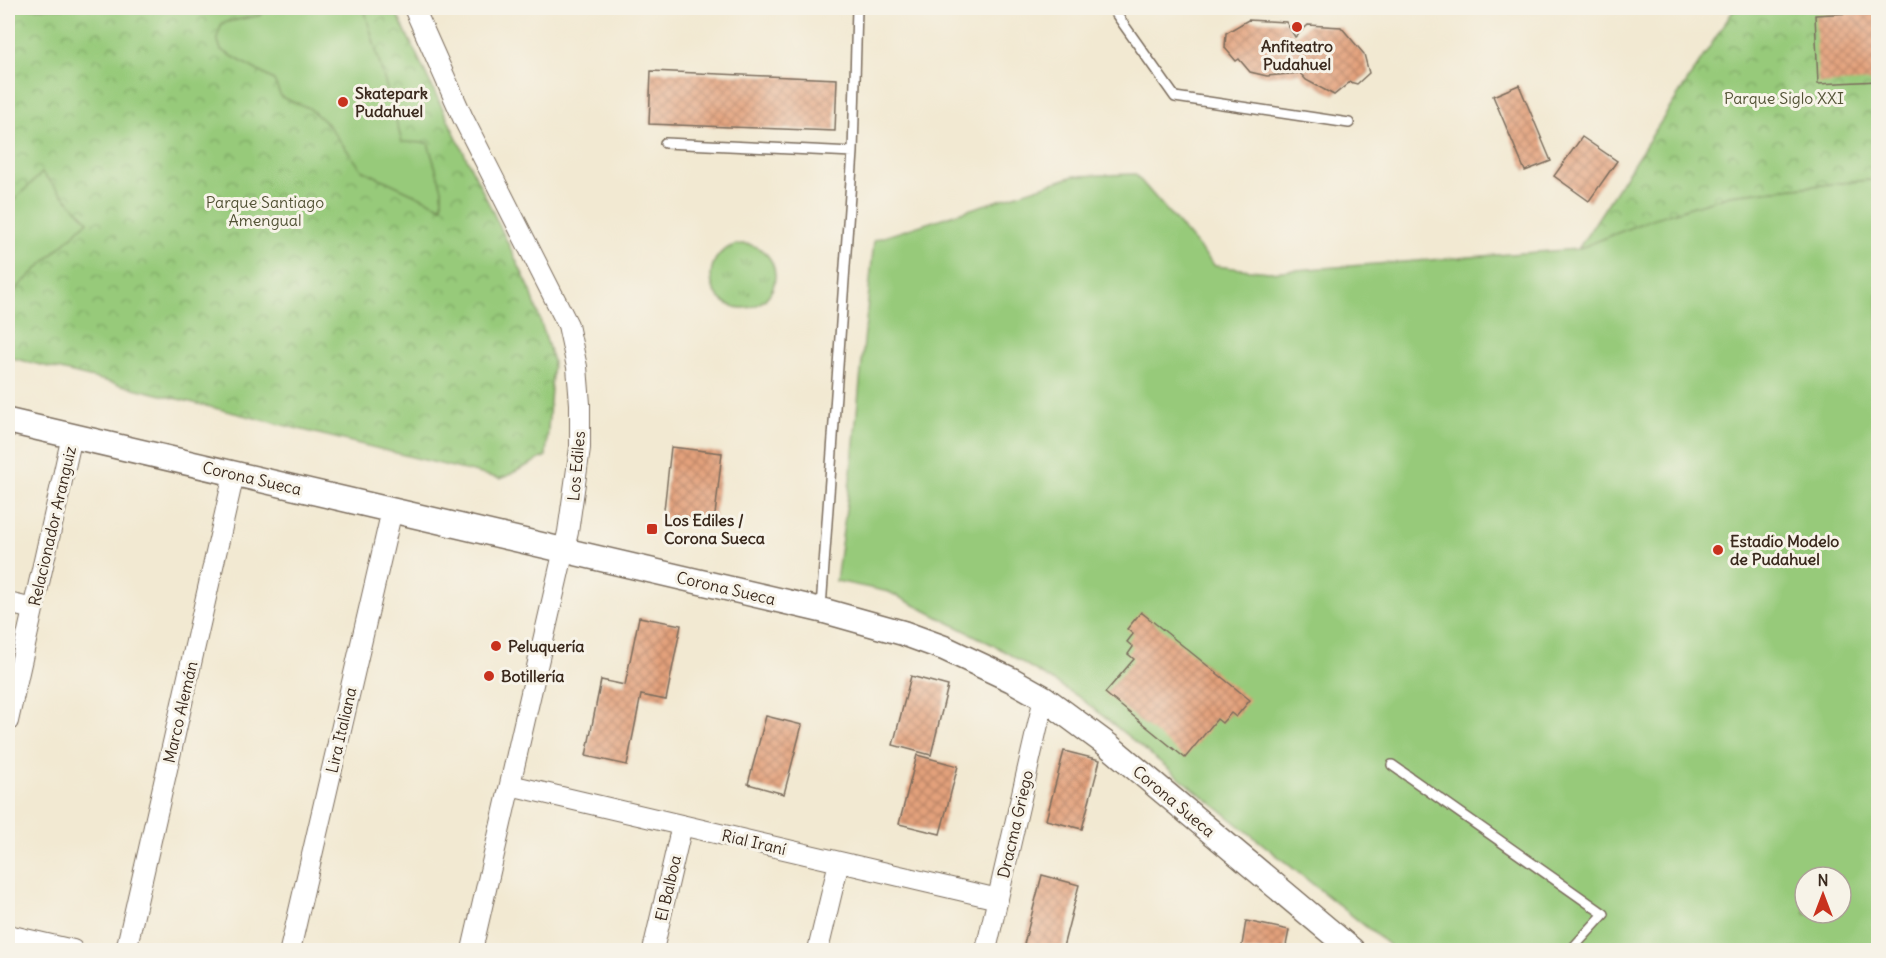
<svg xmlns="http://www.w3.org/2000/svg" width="1886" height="958" font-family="Delius,sans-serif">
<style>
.grass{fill:url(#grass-tufts);stroke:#697a4c;stroke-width:1.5}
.park{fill:url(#park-crowns);stroke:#697a4c;stroke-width:1.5}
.garden{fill:#97ca7a;stroke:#697a4c;stroke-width:1.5;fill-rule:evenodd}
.building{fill:url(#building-cross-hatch)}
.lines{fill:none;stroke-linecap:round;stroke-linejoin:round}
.service-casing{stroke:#7b6d5d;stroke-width:12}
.minor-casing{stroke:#7b6d5d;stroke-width:22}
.tertiary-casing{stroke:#7b6d5d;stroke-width:27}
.service{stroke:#fff;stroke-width:9}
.minor{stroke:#fff;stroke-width:20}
.tertiary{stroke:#fff;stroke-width:24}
.poi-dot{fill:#c8321e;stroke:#f7f3e8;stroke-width:2}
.labels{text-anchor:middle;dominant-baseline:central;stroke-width:6;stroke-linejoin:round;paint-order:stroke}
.poi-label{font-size:16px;font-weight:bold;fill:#3b2a1e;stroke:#f7f3e8;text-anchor:start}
.park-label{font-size:16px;fill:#525235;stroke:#f7f3e8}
.street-label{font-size:16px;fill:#3b2a1e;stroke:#f7f3e8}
</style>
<defs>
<pattern id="grass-tufts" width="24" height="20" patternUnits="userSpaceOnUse" patternTransform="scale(1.5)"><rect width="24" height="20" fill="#97ca7a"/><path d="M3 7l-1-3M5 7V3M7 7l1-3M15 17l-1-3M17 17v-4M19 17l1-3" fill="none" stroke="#7ca463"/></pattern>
<pattern id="park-crowns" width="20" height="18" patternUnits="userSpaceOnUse" patternTransform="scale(1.5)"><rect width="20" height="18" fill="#97ca7a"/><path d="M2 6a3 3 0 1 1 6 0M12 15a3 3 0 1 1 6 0" fill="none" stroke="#7ca463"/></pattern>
<pattern id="building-cross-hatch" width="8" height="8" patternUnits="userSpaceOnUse" patternTransform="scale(1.5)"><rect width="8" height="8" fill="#e3a17c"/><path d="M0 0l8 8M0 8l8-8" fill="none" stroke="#b98365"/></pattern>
</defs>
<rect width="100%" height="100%" fill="#f7f3e8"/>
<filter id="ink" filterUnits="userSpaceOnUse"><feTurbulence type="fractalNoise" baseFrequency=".0167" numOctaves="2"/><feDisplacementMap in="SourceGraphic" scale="12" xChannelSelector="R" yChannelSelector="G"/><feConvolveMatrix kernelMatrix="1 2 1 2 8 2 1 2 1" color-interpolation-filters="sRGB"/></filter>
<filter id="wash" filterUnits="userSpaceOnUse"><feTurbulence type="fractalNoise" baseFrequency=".008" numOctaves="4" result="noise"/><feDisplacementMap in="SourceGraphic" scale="24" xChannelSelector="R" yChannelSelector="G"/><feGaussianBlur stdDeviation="1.35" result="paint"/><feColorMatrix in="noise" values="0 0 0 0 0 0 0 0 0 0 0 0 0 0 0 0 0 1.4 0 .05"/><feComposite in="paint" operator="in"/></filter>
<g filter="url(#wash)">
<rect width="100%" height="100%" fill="#f2e9d2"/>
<path class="grass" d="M711 276a32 32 0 1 1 64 0a32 32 0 1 1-64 0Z"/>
<path class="park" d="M8,8h386l137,283 22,70 -7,95 -45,23 -493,-122z
M1735,8h143v171l-148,16 -152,54z"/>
<path class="garden" d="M264,8h100l38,134 26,1 14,46v18l-80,-37 -34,-45 -19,-17 -28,-11 -7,-17 -53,-30 -4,-12 5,-15 39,-8z
M42,173l46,48 -74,70 -6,-7v-78z
M1135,174l80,92 54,6 309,-23 74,-30 78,-24 148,-16v771h-483l-316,-253 -80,-49 -110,-56 -53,-11 15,-108 23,-233 200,-64zM1805,877h36v36h-36z"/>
<g id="blocks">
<path class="building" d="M1868,12l10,4v65l-60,3 -3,-69z
M1248,20l38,2 9,15 13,-12 33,2 23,27 5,19 -12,11 -7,-2 -16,13 -28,-15 -6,-7 -33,3 -17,-4 -11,-13 -3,2 -11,-13 1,-15z
M651,71l186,8 -2,52 -186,-7z
M1519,85l32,76 -26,10 -32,-75z
M1582,137l35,24 -28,40 -35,-25z
M671,447l51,6 -8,71 -51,-5z
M1141,612l109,88 -14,17 -5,-4 -9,10 -5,-4 -32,39 -80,-65 29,-34 -6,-5 5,-7 -6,-5 6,-8 -6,-5z
M639,617l42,8 -15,75 -25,-5 -14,70 -41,-9 15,-76 24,5z
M911,676l37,10 -17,69 -38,-10z
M766,716l36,9 -18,69 -36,-10z
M1064,751l36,9 -18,69 -36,-9z
M917,755l41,11 -18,68 -41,-10z
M1042,875l37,10 -17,66h-13l-25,-7z
M1246,921l43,9 -4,21h-44z"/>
</g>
</g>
<g filter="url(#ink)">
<use href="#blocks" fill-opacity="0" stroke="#7b6d5d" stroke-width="1.5"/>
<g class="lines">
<g class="service-casing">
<path id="service" d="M1112,8l63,89 174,26
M1873,8l5,1
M665,143l188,9
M821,608l32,-456 4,-144
M1392,765l212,149 -33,36"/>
</g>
<g class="minor-casing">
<path id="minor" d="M414,8l49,110 105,207 9,42 3,37v44l-12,84 -96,418
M8,603l25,6
M8,721l64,-285
M510,785l488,114
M8,935l65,15
M126,950l108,-476
M290,950l102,-440
M653,950l29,-125
M818,950l21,-88
M986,950l58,-252"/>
</g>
<g class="tertiary-casing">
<path id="tertiary" d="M8,421l813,189 82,23 41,15 68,32 32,18 65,48 243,204"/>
</g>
<use href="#service" class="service"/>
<use href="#minor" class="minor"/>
<use href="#tertiary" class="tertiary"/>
</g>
</g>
<g class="poi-dot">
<circle cx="1297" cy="27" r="6"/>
<circle cx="343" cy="102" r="6"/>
<rect x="646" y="523" width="12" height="12" rx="3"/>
<circle cx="1718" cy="550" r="6"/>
<circle cx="496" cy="646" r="6"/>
<circle cx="489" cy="676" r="6"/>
</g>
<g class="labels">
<g class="poi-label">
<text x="1297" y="46" text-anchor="middle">Anfiteatro<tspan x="1297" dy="18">Pudahuel</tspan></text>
<text x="355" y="93">Skatepark<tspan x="355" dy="18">Pudahuel</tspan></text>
<text x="664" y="520">Los Ediles /<tspan x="664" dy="18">Corona Sueca</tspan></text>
<text x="1730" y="541">Estadio Modelo<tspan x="1730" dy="18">de Pudahuel</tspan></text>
<text x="508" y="646">Peluquería</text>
<text x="501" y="676">Botillería</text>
</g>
<g class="park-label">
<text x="1784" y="98">Parque Siglo XXI</text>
<text x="265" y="202">Parque Santiago<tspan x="265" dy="18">Amengual</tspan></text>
</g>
<g class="street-label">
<text transform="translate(576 466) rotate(-85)">Los Ediles</text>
<text transform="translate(252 478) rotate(13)">Corona Sueca</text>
<text transform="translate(52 526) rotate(-77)">Relacionador Aranguiz</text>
<text transform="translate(726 588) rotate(13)">Corona Sueca</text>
<text transform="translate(180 712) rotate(-77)">Marco Alemán</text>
<text transform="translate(341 730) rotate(-77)">Lira Italiana</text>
<text transform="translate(1174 801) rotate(40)">Corona Sueca</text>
<text transform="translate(1015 824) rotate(-77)">Dracma Griego</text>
<text transform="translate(754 842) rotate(13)">Rial Iraní</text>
<text transform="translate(668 888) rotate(-77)">El Balboa</text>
</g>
</g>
<rect width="1886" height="958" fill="none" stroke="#f7f3e8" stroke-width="30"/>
<g transform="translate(1823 895)"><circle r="28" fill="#f7f3e8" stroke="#aca397" stroke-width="1.5"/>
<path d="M0-4.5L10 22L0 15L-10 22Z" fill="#c8321e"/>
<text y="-9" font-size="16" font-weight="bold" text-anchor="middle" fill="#3b2a1e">N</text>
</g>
</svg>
